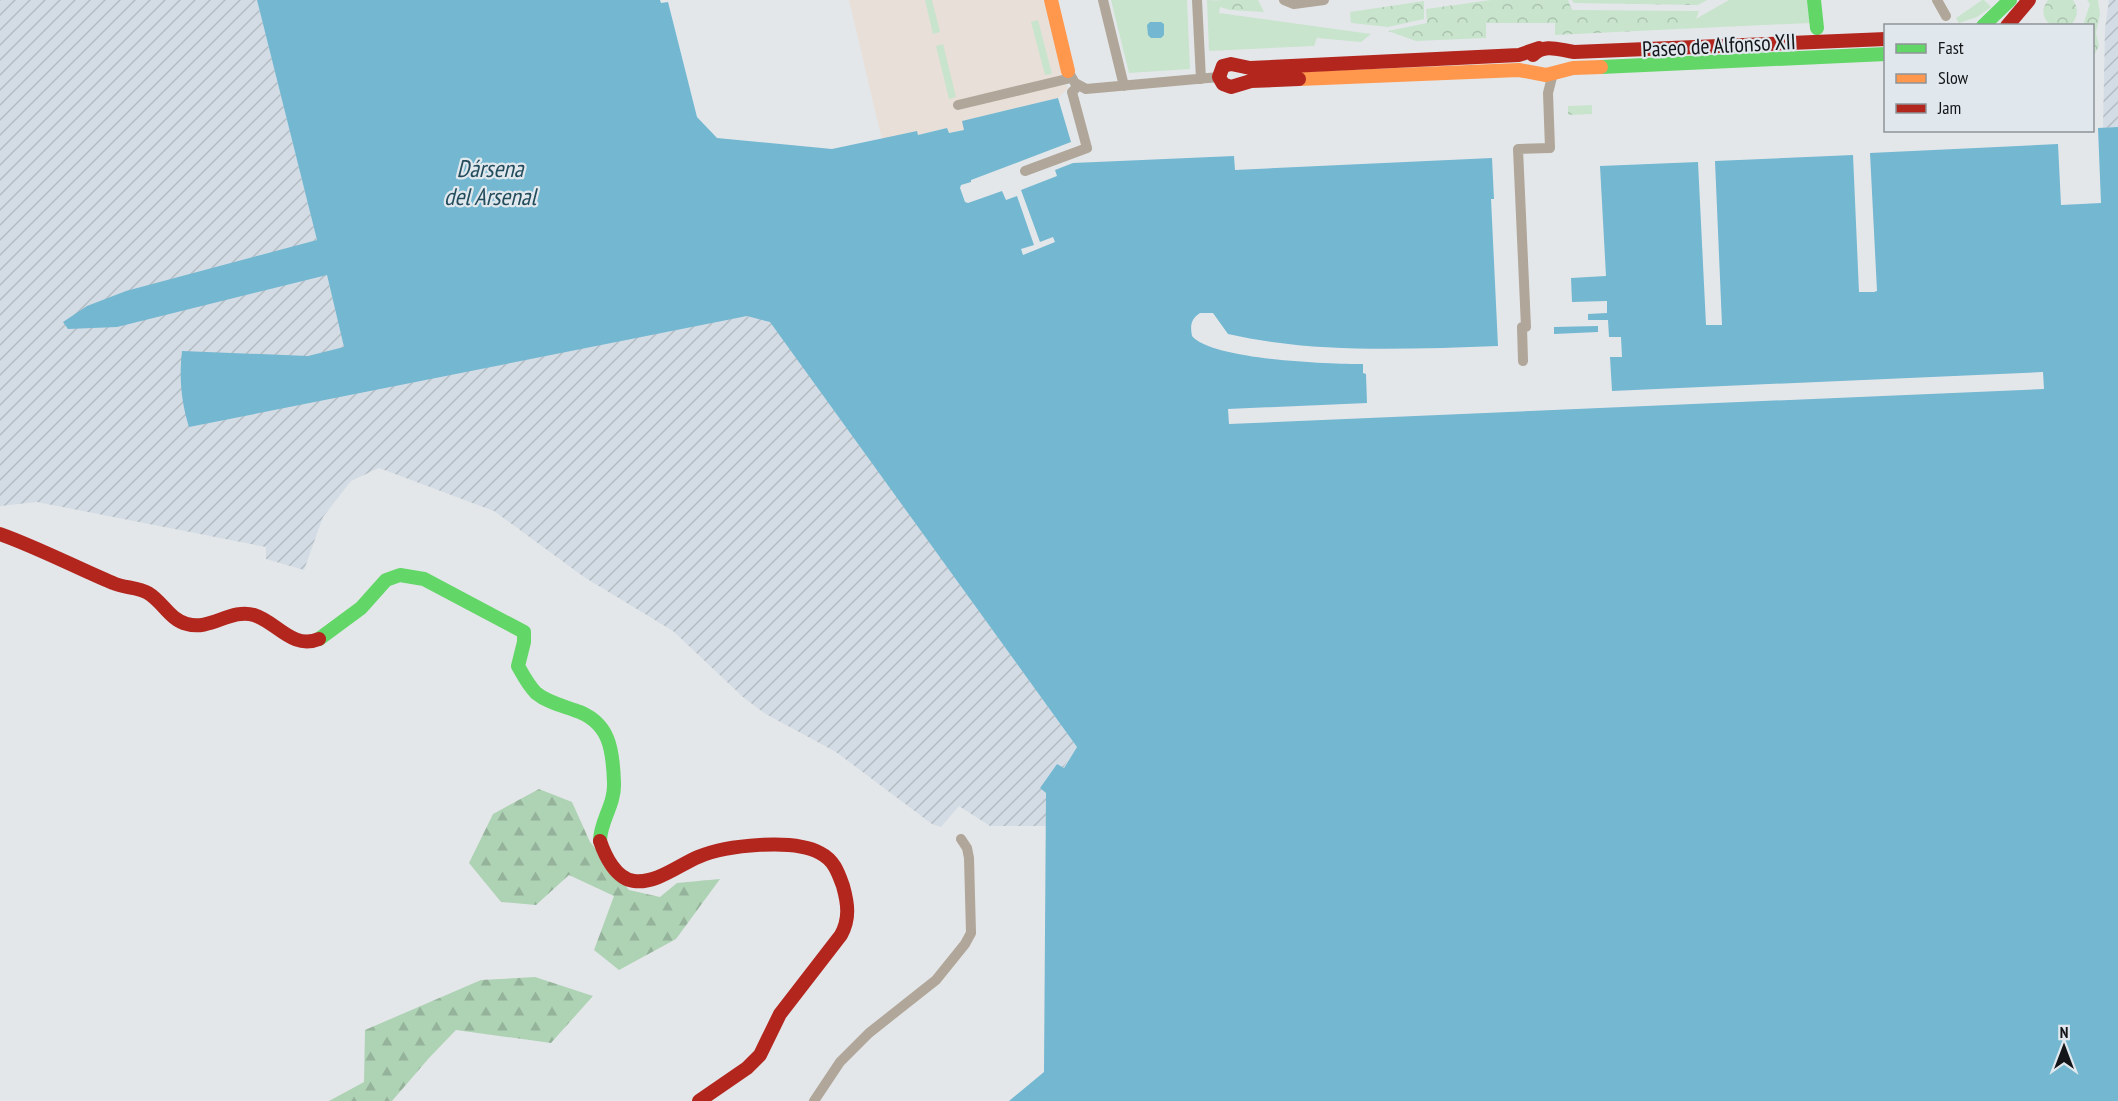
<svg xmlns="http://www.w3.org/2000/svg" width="2118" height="1101" font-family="'PT Sans Narrow',sans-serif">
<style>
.industrial{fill:url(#industrial-furrows)}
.education{fill:#e8dfd8}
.green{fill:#c8e4cd}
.forest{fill:url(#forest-firs)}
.park{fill:url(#park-crowns)}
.water{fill:#73b7d1}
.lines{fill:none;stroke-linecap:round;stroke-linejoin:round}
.street{stroke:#b0a699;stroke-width:10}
.fast{stroke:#63d668;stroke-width:14}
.slow{stroke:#ff974d;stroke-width:14}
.jam{stroke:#b3261e;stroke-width:14}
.labels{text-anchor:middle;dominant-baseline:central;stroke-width:4.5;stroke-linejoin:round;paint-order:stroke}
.street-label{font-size:22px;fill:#131518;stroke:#e0e8ee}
.water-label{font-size:24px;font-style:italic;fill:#234c5c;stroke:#e0e8ee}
</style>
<defs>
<pattern id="industrial-furrows" width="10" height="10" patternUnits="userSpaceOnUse" patternTransform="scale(1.5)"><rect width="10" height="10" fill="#d3dce4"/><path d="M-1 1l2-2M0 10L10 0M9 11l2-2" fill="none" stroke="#b4bcc3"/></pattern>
<pattern id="forest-firs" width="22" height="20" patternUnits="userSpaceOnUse" patternTransform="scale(1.5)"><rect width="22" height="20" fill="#aed2b4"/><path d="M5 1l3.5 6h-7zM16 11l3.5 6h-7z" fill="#95b39a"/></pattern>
<pattern id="park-crowns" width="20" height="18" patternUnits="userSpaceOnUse" patternTransform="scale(1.5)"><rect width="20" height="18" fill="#c8e4cd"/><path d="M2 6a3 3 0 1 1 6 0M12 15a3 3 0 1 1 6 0" fill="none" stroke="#abc3af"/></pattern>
</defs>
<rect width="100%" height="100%" fill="#e4e7ea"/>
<path class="industrial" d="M0,0h257l60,240 -16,5 26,30 17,72 403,-31 23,5 307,426 -14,21 -6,-4 -17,24 6,5v33h-56l-31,-20 -18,21 -9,-3 -96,-72 -72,-39 -21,-16 -70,-66 -89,-54 -90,-66 -115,-43 -28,13 -28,36 -19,53 -38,-11v-12l-229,-45 -37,4z
M2109,0h9v127l-15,1 2,-99z"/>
<path class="education" d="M849,0h194l18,72 7,16 -10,10 -95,23 1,9 -16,3 -2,-5 -28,7 -1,-3 -35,8z"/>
<path class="green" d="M925,0h7l8,32 -7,2z
M1111,0h76l3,69 -61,4z
M1207,0l20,1 3,9 -10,-3 -1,6 152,21 -10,8 -44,-4 -3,8 -105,5z
M1729,0h79l2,23 -132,6z
M1982,0h2l7,7 -14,10 -18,6 -3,-5z
M1038,20l14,54 -7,1 -14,-53z
M943,44l13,53 -7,2 -13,-53z"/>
<path class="forest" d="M539,789l33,13 18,40 39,48 31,7 17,-14 43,-4 -44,60 -57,31 -25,-20 20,-54 -45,-21 -33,30 -35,-3 -32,-39 24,-49z
M535,977l58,19 -42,47 -95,-13 -27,28 -37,43h-63l35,-19 1,-52 116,-50z"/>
<path class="park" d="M1215,0h43l6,12 -34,-2 -3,-8z
M1491,0h77l4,10 127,1 -3,8 -18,10 -123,6v-12h-69v15l-70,3 -28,-10 39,-8 -1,-14z
M1572,0h135l-9,5 -124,-2z
M2048,0h25c6,9 5,17 -2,25h-20c-9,-7 -10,-16 -3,-25z
M2087,0h11l2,14 -4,19 3,13 -6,11 -1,-31 -9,-1 7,-21z
M1424,1v18l-36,8 -37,-4 -1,-11z
M1592,105v9l-24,1v-9z"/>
<path class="water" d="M257,0h403l1,3 7,-1 29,115 20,21 115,11 85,-18 1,4 29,-7 2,5 15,-3 -2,-9 96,-23 13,44 -100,38v2l-10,3 -1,3 5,14 3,1 34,-12 4,9 11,-4 17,49 -13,4 2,6 32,-13 -2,-5 -13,5 -19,-52 36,-14 -2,-6 18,-7 161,-7 1,14 257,-12 2,41h-3l7,147c-90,3 -182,8 -270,-12l-15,-21h-13c-9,6 -10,12 -8,23 20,24 137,28 171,28v9l3,1 1,29 -139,6 1,15 815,-35 -1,-17 -431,19 -2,-34h12l-1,-20h-12l-1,-17h-20v-6l19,-1v-12l-35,1 -1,-24 35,-2 -6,-110 98,-4 8,163h16l-7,-164 138,-6 6,137h15l3,-1 -7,-138 188,-9 3,61 40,-2 -3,-75 20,-1v974h-1109l35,-29 2,-279 -6,-5 17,-24 7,4 13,-21 -307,-425 -23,-6 -558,111c-8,-26 -10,-49 -7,-76l126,5 36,-9 -17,-72 -210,52 -49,2 -5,-7 24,-16 39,-15 191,-51z
M1150,22h11l3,2v11l-3,3h-10l-3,-3 -1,-10z
M1598,326v6l-44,2v-7z"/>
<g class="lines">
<path class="street" d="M1103,0l21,86
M1197,0l4,79
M1284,0l10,4 30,-4
M1937,0l9,16
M1068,71l7,12 11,6 133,-12
M958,105l113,-27
M1025,171l62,-23 -15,-56 6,-6
M1523,361l-1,-34h4l-8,-178 32,-1 -2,-55 5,-20
M814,1101l26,-39 29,-29 67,-53 29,-36 6,-11 -2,-75 -2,-10 -6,-9"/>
<path class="fast" d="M1814,0l3,28
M1983,26l27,-26
M1601,67l285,-13
M319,639l42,-31 25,-28 14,-5 24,4 100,53v10l-6,24c5,9 10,19 18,27 11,9 24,12 38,17 36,11 39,40 40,73 1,22 -14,38 -14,58"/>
<path class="slow" d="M1051,0l17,71
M1299,79l220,-9 27,5 27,-7 28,-1"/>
<path class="jam" d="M2007,26l22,-26
M1533,55c12,-12 26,-5 41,-3l312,-13
M1299,79l-48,2 -20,6 -8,-3 -4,-7 4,-11 8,-2 19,4 269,-13 20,-7
M0,534c39,14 75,33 113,49 11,5 25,4 35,10 15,9 22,27 39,31 23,7 44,-16 67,-9 23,7 38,35 65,24
M600,841c5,15 16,38 34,40 22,3 45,-16 64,-24 28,-12 96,-19 122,-4 14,7 18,19 23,33 5,18 7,32 -2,49l-61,79 -20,41 -13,13 -48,33"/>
</g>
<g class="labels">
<g class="street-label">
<text transform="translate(1719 45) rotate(-3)">Paseo de Alfonso XII</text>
</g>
<g class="water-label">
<text x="490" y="168">Dársena<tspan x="490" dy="28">del Arsenal</tspan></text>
</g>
</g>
<rect x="1884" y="24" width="210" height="108" fill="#e0e8ee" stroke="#8e9498" stroke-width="1.5"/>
<rect x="1896" y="44" width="30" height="9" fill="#63d668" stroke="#8e9498" stroke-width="1.5"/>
<text x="1938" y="54" font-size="18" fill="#131518">Fast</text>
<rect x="1896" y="74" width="30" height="9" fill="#ff974d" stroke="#8e9498" stroke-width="1.5"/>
<text x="1938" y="84" font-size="18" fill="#131518">Slow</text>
<rect x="1896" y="104" width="30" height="9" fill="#b3261e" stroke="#8e9498" stroke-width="1.5"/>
<text x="1938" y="114" font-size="18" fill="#131518">Jam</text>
<g transform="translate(2064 1047)" stroke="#e0e8ee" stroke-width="4.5" paint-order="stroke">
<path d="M0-4.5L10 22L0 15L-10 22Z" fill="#131518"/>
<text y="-9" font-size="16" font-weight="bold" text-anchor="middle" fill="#131518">N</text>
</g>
</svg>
